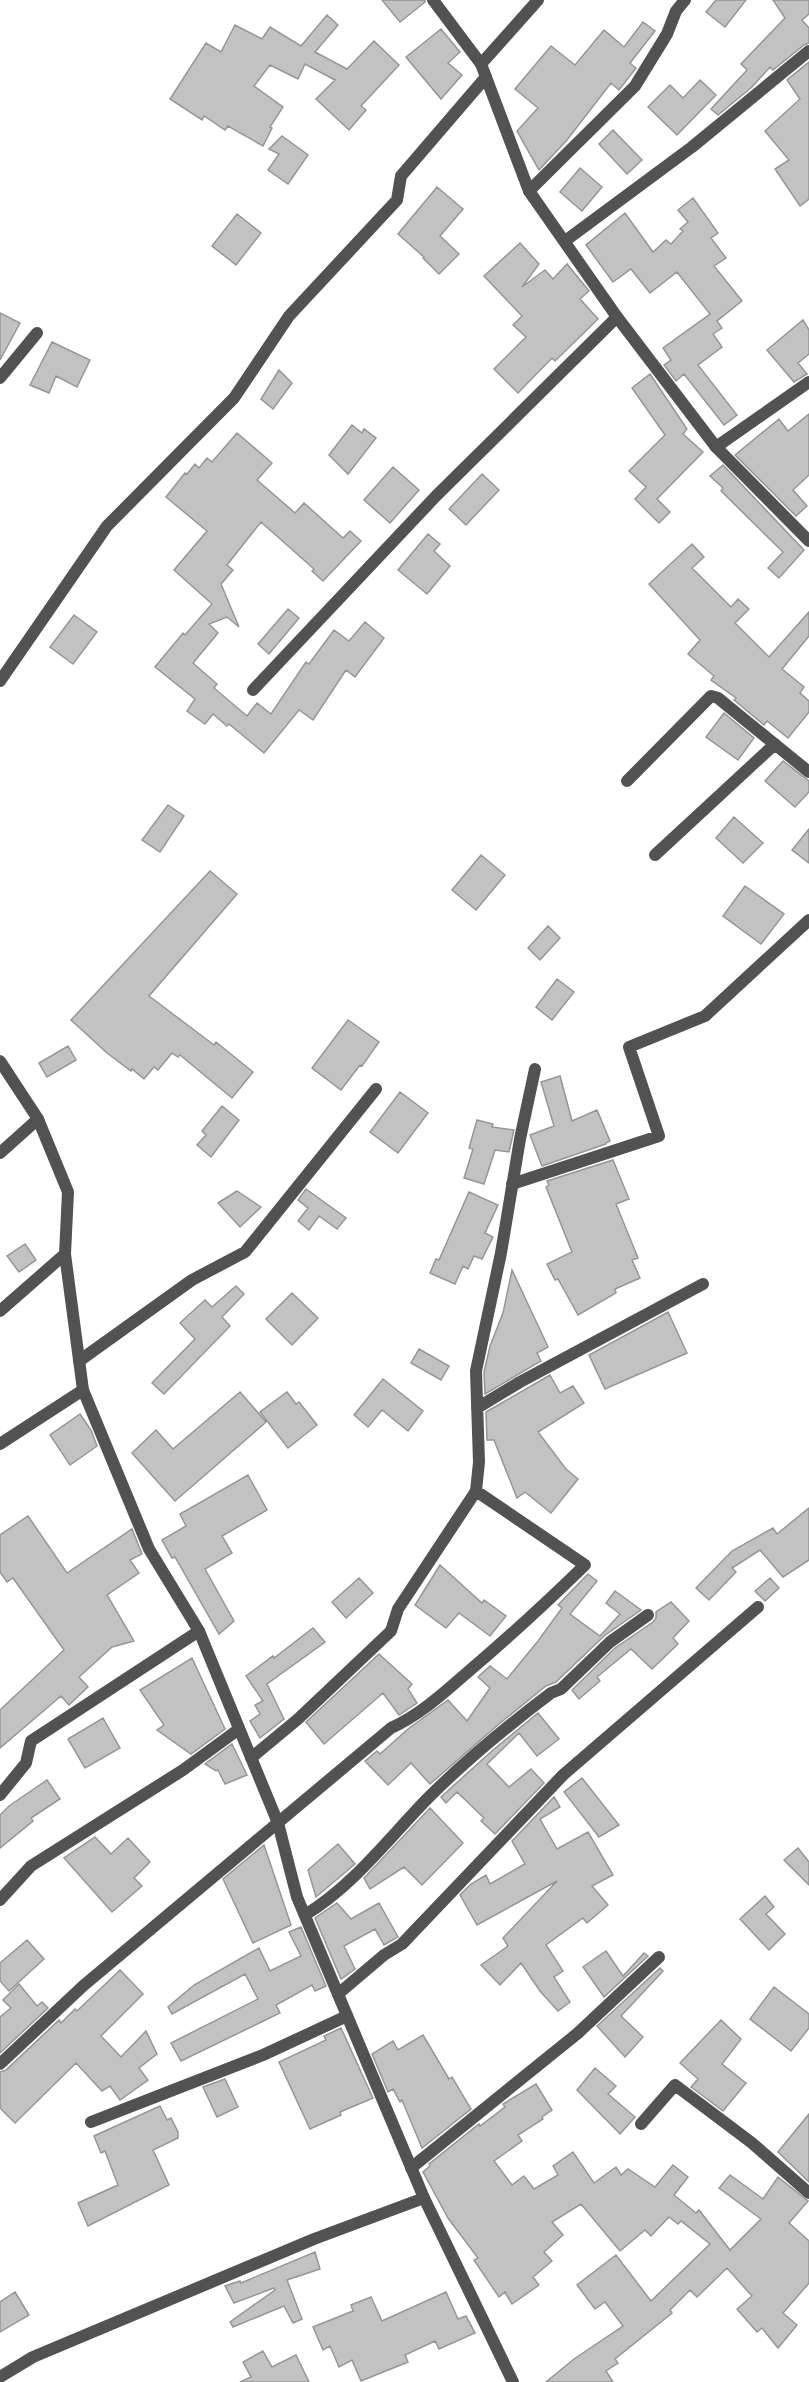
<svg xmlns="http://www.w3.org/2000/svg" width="809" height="2382" font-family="'Golos Text',sans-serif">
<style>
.building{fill:#c2c2c2;stroke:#969696;stroke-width:1.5}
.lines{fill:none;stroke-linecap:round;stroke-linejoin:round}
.minor{stroke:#525252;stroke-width:12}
.tertiary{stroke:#525252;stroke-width:12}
</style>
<rect width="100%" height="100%" fill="#fff"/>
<path class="building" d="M382,0h43v2l-25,20z
M716,0h30l-21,27 -19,-15z
M773,0h36v14l-7,6 7,8v15l-5,2 -31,25 -3,-3 -18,20 -34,28 -7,-6 36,-39 -6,-6 44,-46z
M327,15l11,10 -23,27 32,17 27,-28 25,24 -38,41 5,4 -17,20 -33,-31 19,-19 -30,-16 -7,15 -28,-14 -16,21 29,21 -13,20 2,1 -9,18 -35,-20 -3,4 -21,-14 -2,4 -32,-21 36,-56 15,9 14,-27 27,14 8,-12 31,19z
M643,22l12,9 -25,32 6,5 -17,22 -8,-7 -44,57 -28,30 -22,-39 21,-23 -23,-19 36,-43 24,19 29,-35 20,17z
M441,29l19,23 -12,11 14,12 -21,24 -35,-42z
M809,62v137l-9,7 -25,-37 14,-9 -24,-29 35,-32 -13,-19z
M700,80l16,15 -39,40 -29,-28 22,-22 13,13z
M613,130l29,30 -15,14 -28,-30z
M282,136l26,19 -20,29 -20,-14 11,-16 -10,-5z
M580,168l22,19 -20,24 -22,-19z
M437,187l26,22 -23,27 19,18 -20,20 -16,-16 1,-1 -26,-23z
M693,198l25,35 -7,5 15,20 -12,8 28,35 -25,20 5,7 -9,6 9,13 -24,18 39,50 -13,10 -40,-51 -8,7 -12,-16 7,-5 -8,-12 47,-34 -33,-42 -27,21 -19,-24 -18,13 -27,-37 39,-32 28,39 13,-12 5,4 12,-13 -3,-2 8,-7 -10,-12z
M237,214l24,19 -25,32 -24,-19z
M520,243l19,21 -17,23 23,-17 8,9 14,-15 22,27 -9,8 18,20 -43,42 -3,-3 -34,35 -24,-24 32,-32 -13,-12 9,-9 -38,-40z
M0,313l20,10 -20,37z
M803,320l6,10v24l-11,9 9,11 -13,8 -27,-32z
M52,342l38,18 -13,27 -21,-11 -7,17 -19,-8z
M279,370l13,13 -19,26 -12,-10z
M650,374l37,55 -4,5 20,18 -46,47 13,13 -11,11 -24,-24 11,-12 -17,-16 36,-36 -33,-47z
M809,414v61l-16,15 14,16 -11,10 -61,-61 44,-36 9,12z
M352,425l10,8 2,-4 12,9 -28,36 -19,-19z
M237,433l35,30 -15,17 38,33 9,-10 39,35 7,-7 11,10 -38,40 -11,-10 2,-2 -53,-47 -34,43 6,5 -12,14 18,43 -12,-10 -18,7 9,9 -25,30 24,21 -3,4 33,28 10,-13 14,11 35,-52 3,2 25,-34 15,11 16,-19 19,16 -29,39 -9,-7 -33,50 -14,-10 -35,43 -35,-29 -2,2 -14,-12 -8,10 -18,-13 8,-12 -40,-32 28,-34 2,2 27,-31 -38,-34 33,-39 -41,-34 19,-24 2,1 8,-10 4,4 8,-10 5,4z
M723,465l81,85 -25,28 -11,-10 15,-16 -62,-61 2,-3 -13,-12z
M393,467l26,23 -29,33 -26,-23z
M482,474l17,16 -33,35 -17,-16z
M428,534l12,10 -6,7 16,15 -23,28 -29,-24z
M692,544l12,13 -12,11 39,39 7,-8 11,10 -14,14 34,34 40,-45v24l-27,33 22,18 -4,6 9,8v11l-21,26 -21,-17 -3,4 -30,-25 2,-2 -25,-18 3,-4 -26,-22 12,-14 -51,-56z
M288,609l11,9 -30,36 -11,-10z
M74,615l23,17 -24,32 -23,-17z
M724,713l30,25 -16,22 -32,-23z
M783,761l26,20v11l-14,15 -30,-26z
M168,805l16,11 -24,36 -18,-12z
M734,817l29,26 -20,20 -27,-25z
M809,829v34l-17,-13z
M481,855l24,20 -29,35 -24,-20z
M210,871l27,23 -88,102 65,49 2,-3 37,30 -21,26 -52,-43 -2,2 -6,-4 -14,17 -4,-3 -10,12 -12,-10 -1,2 -24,-18 -36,-33z
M745,886l39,28 -23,30 -38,-28z
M548,926l12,12 -20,22 -12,-12z
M557,979l17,13 -22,28 -16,-13z
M348,1020l31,22 -17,24 -2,-1 -19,25 -29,-22z
M68,1046l8,14 -29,17 -8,-14z
M560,1076l12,45 25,-11 13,31 -4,2v1l-64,22 -12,-31 24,-9 -13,-44z
M400,1092l28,21 -30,40 -28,-21z
M222,1106l17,14 -28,37 -14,-12 9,-10 -4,-4z
M477,1120l16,4 -1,3 22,3 -5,22 -14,-2 -11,34 -20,-6 9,-29 -4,-1z
M613,1160l16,39 -13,5 22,54 -6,2 8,18 -25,11 1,4 -38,22 -20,-36 -3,1 -8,-16 25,-12 -26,-65 3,-2 -2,-4z
M306,1189l40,29 -9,11 -18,-13 -10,14 -11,-9 10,-13 -10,-8z
M237,1191l24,16 -21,20 -22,-24z
M469,1192l29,13 -13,28 8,4 -11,22 -8,-3 -6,13 -5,-3 -8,18 -25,-11 6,-14 3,1z
M25,1244l11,16 -17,12 -12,-16z
M512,1270l36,77 -11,6 4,8 -56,33 -1,-22 6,-26 13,-33z
M236,1286l8,8 -22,23 8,9 -66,68 -12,-11 43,-44 -15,-16 25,-23 7,7z
M292,1293l26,25 -26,27 -26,-26z
M668,1312l19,41 -82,36 -16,-34z
M419,1349l30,17 -8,14 -30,-17z
M550,1375l10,18 13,-7 11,17 -46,29 28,37 12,10 -27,34 -26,-21 -8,6 -23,-58h-7l-1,-28z
M383,1379l40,32 -15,20 -26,-21 -14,17 -14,-12z
M240,1392l26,30 -91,79 -43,-48 24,-23 17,19z
M287,1392l9,12 3,-2 18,23 -29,23 -28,-36z
M80,1414l11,16 6,16 -27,19 -20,-30z
M248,1475l19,35 -45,26 10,17 -27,16 29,52 -15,13 -44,-77 -3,1 -10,-18 24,-14 -6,-12z
M809,1508v52l-26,17 -23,-27 -28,18 4,4 -27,28 -13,-12 36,-37 41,-23 4,6z
M28,1516l39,57 65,-44 10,25 -12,6 9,13 -32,22 27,46 -22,6 -33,30 9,10 -19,18 -8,-9 -61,52v-38l64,-60 -51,-72 -6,4 -7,-10v-37z
M440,1565l42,38 2,-3 22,16 -16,20 -31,-23 -13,15 -31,-23z
M588,1574l9,7 -27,33 30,22 20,-22 -14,-11 9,-12 26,19 -37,26 -48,46 -10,4 -47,38 -69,60 -19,-21 -23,22 -23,-24 12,-10 3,3 28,-25 40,-29 19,21 23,-33 -12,-11 12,-11 17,13 31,-38 24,-33 -4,-3z
M359,1578l14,15 -27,25 -14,-16z
M770,1578l9,10 -14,13 -10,-10z
M671,1602l18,19 -16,17 5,6 -26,25 -21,-20 -34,28 3,4 -21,18 -7,-9 43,-42 38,-26 3,-4v-6z
M313,1628l12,14 -58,42 17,35 -24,19 -10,-17 10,-7 -5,-9 8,-4 -17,-25 27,-20 1,2z
M379,1654l33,30 -4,5 9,14 -18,12 -16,-22 -59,51 -18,-22z
M192,1658l33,71 -34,25 -34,-24 7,-5 -24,-35z
M538,1713l21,26 -22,17 -18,-23 -32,31 22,23 22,-18 13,14 -49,51 -14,-13 3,-3 -27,-26 -11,11 -5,-6 52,-47z
M103,1718l17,30 -35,20 -17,-29z
M232,1744l15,31 -22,9 -7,-14 -2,1 -11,-7z
M582,1778l37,47 -20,12 -35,-45z
M47,1780l13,19 -29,19 2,3 -33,27v-33l9,-9z
M554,1797l6,10 -20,12 17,30 31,-17 25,43 -21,11 16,19 -21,18 -4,-5 -37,27 17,26 -9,6 16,25 -12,9 -18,-20 -19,-28 -21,22 -19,-20 27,-19 -5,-8 54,-57 -80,44 -17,-30 11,-11 15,-9 4,9 35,-20 -13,-23z
M430,1808l33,35 -41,42 -18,-18 -34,22 -6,-11z
M95,1837l16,17 17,-16 22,24 -16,16 8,8 -30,26 -48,-54z
M338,1844l17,20 -39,33 -8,-27z
M264,1845l27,80 -38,18 -30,-64z
M798,1848l11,14v23l-25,-25z
M765,1896l9,11 -8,7 19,20 -16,16 -29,-31z
M337,1903l14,16 28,-16 19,34 -14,8 -9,-16 -31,17 11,23 -14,10 -26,-61z
M301,1927l25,59 -11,5 -3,-6 -36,20 4,8 -99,48 -10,-18 87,-44 -13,-25 -73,40 -4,-7 26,-22 65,-37 11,23 31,-15 -12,-24z
M27,1940l17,19 -35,32 -9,-10v-18z
M606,1951l17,25 21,-23 4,3 -44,41 -21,-30z
M660,1968l3,3 -42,45 22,21 -18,20 -28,-31z
M120,1970l23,24 -42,42 20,21 25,-26 11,23 -18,14 9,12 -28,20 -10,-14 -8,5 -26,-28 -61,60 -15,-15v-36l6,-2 53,-50 2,3 14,-14 2,2z
M19,1984l18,22 5,-4 6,6 -48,45v-36l11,-9 -8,-8z
M774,1987l35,27v14l-18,23 -41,-32z
M721,2020l20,19 -19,25 24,19 -23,28 -32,-24 7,-8 -18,-16z
M341,2028l32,70 -33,14 1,3 -31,14 -31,-67 47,-22 -2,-4z
M423,2035l26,44 3,-2 19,32 -49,39 -20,-48 -2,2 -7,-13 -5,3 -16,-38 21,-13 5,9z
M595,2068l21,18 -8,8 27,23 -15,17 -43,-44z
M225,2079l13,28 -21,10 -14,-30z
M536,2084l16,26 -10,7 1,2 -25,16 4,6 -28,20 18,24 12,-9 10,13 24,-14 -5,-9 20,-14 21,31 22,-16 5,8 7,-6 27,18 18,-22 15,12 -14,18 22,18 3,-3 31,40 31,-31 -42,-31 11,-13 33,24 15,-22 30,24 -19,22 20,18v42l-26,30 14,12 -19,23 -16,-20 -5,4 -20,-23 15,-13 -25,-28 -30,29 -7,-7 -20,20 2,3 -57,46 3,4 -12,8 7,11h-67l28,-23 49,-33 -18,-24 -10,7 -18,-24 39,-30 35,46 59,-57 -29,-23 -3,3 -9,-7 -18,19 -6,-6 -25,21 -39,-47 -29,18 11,13 -19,17 8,9 -19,16 6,8 -27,19 -7,-12 -6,5 -25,-37 4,-2 -30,-40 -25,-46 7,-6 -1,-2 50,-40 1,2 25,-19 -2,-3z
M160,2106l7,14 4,-2 7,14v6l-25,12 16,35 -81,41 -10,-23 40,-18 -13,-34 -4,2 -7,-17z
M809,2114v68l-31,-30z
M315,2252l5,17 -33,11 15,39 -9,4 -9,-17 -51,21 -3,-5 45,-32 -1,-2 -40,15 -9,-17 15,-5 1,2z
M15,2292l14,23 -29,17v-30z
M446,2292l12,27 8,-3 9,17 -36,16 -4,-8 -30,14 3,7 -47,19 -9,-21 -13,7 -9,-21 -7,4 -10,-23 40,-16 -2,-6 20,-8 11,24z
M263,2351l9,16 24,-12 13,27h-69l11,-5 -8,-15z"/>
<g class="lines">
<path class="minor" d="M481,64l57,-64
M529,191l106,-105 32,-52 9,-23 9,-11
M565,241l127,-94 117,-96
M0,378l37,-45
M716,447l93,-65
M0,681l107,-155 127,-128 55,-82 108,-116 4,-24 85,-99
M253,690l183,-194 181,-179
M627,781l84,-85 7,2 91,74
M655,855l120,-111
M0,1153l38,-34
M512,1184l147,-48 -30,-89 76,-31 104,-96
M0,1311l65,-57
M79,1361l113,-81 53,-28 131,-163
M477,1408l43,-26 183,-98
M0,1444l83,-54
M251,1758l47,-39 93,-88 7,-22 78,-118 3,-29 -3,-91 25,-118 19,-114 15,-70
M0,1795l26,-32 5,-22 168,-110
M0,1900l31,-34 152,-96 56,-41
M305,1915c49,-30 83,-76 123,-117 37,-37 82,-74 123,-105l10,-4 49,-47 38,-27
M338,1994l46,-39 18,-11 161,-169 195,-168
M0,2064l83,-78 308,-258c29,-13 54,-36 78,-57 40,-34 78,-69 116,-106l-109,-74
M91,2122l172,-67 84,-39
M641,2124l34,-39 77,58 57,50
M411,2168l167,-135 81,-76
M0,2377l33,-20 281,-118 110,-41"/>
<path class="tertiary" d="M433,0l48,64 48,127 88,126 99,130 93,94
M0,1061l38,58 30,73 -3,62 18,136 66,159 50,82 79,192 19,74 127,301 89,184"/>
</g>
</svg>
